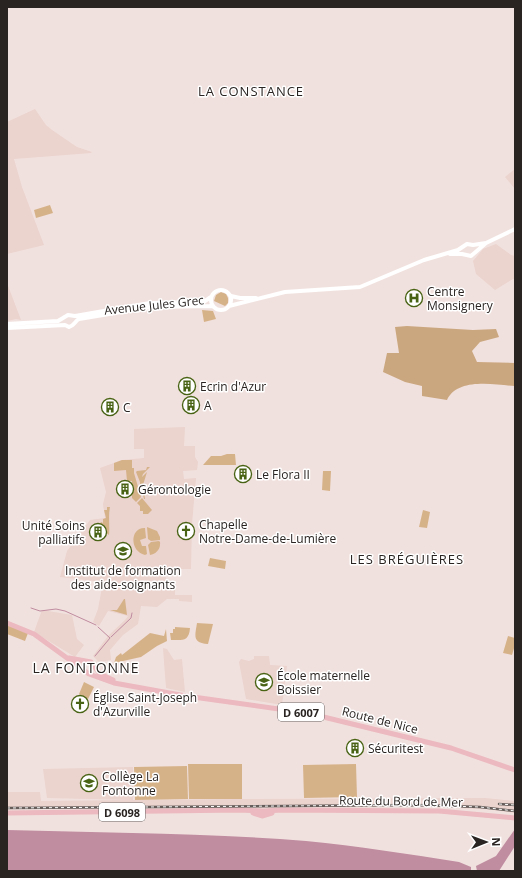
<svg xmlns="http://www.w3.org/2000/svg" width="522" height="878" font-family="'Open Sans',sans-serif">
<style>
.built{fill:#ebd3ce}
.green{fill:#d6b289}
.forest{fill:#cba77f}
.water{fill:#c08ca0}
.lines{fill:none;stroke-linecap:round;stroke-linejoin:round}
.stream{stroke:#c08ca0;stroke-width:1}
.tertiary{stroke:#fff;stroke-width:4}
.primary{stroke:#ebb9bf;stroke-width:5}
.rail-casing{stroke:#655d5a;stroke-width:2.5}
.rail{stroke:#fff;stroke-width:1;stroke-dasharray:3;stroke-linecap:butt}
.labels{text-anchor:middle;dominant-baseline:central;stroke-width:3;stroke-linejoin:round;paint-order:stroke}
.shield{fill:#fff;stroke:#696664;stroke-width:1}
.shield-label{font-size:11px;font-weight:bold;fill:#292422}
.poi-label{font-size:12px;fill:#292422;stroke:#fff;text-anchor:start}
.street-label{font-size:12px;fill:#292422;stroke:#fff}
.neighbourhood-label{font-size:13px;letter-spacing:1px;fill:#292422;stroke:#fff}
.quarter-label{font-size:14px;letter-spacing:1px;fill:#292422;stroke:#fff}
</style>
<rect width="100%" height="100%" fill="#f1e1de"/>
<path class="built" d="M35,109l11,16 6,5 25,17 15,5 -1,1 -77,6 8,28 22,58 -37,9v-132z
M515,169v20l-10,-12z
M496,244l15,11 4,1v24l-2,-1 -18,11 -19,-16 -3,-13 10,-12z
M7,281v2l14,37 -5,-1 -9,2z
M185,427l-1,19h11v11l3,5 -1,8 -14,1 1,8 12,-1 -4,46 -1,45h-22l-1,5h-2v7l9,1v13h17v7l-13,-1v-2h-12l-10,8 -16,-1 -3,18 -15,11 -13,15 1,10 -12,2 -6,-6 15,-20 17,-16 3,-4 -20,-5 -9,15 -6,-4 5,-13 5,-27 -43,-5 7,-26 23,-31 15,-2 -2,-14 3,-12 -6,-24 22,-8 22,-2v-9h-10v-20z
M42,610l30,5 5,24 7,6 -9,12 -41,-25z
M163,648l4,1 7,11 8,-1 3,33 -19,-4z
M254,656h15l1,9 17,1 -5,39 -36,-6 -7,-37 2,-3 8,2 5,-2z
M133,767v33l-86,-2 -4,-29z
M7,792h33l1,9 201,-2 243,-1 30,3v12l-30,-4 -64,-2 -414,2z"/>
<path class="green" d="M50,205l3,8 -17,5 -2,-8z
M221,292l5,2 2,4v5l-3,3 -11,-5 2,-6z
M202,310l11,1 3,8 -12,3z
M227,454h8l1,11h-33l8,-9h10z
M122,460h10v8h2v5l7,24 -5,5 -4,-4v-17h-5l-1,-11 -12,1v-8z
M147,467h3l-7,7 -1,3 5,-5 -4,13 2,14h-1l-3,-12v8l-1,-13 -4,-10 1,-1 9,-1z
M323,471h8l-1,20 -8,-1z
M142,498l10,12 -4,4h-5v-3h-3v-5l-3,-3z
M107,507h3c-2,9 0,19 -1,28l-6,-4v-3l-3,-4 1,-2 2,1v-4l3,-1 -2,-8h3z
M423,510l7,2 -3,16 -8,-1z
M147,527l10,4 3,6v3l-9,1 -3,-2z
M145,528l1,10 -6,2 2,6h4l1,8 -2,1c-16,-4 -15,-28 0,-27z
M159,541l1,1c1,7 -4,12 -10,13l-2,-10 3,-3z
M210,558l16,3 -1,8 -17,-3z
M124,599h1l2,16 -17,-5h7z
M197,623l16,1 -5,20c-16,-1 -13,-8 -11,-21z
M7,625l21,8 -3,8 -18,-7z
M175,627l15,1c-1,14 -8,12 -19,12l-1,-7h3v-4h2z
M166,629l1,12 -10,5 -16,11 -27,6 2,-6 5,-4 1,2 28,-22 14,3z
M508,636l7,2v7l-3,10 -9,-2z
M84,682l10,5 -6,12 -9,-5z
M188,764h54v35h-53z
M356,764l1,33 -53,1 -1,-33z
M187,766l1,33 -53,1 -1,-33z"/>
<path class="forest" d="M407,326l66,4 23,-1 3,8 -19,5 -8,9 5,11 38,1v23c-20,-1 -57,-9 -68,14l-25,-4v-10l-17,-4 -22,-10 4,-19h12l-4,-26z"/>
<path class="water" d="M515,829v17l-16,25h-22l-1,-5 20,-10z
M7,830c100,3 200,3 299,11 52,5 102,13 153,21l12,5v3l-464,1z"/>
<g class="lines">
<path class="stream" d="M31,608l9,3 16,-2 9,2 31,14
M111,637l20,-19 1,-5
M95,656l15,-18 -12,-11"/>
<path class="tertiary" d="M450,254h12l9,2 15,-13 29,-14
M211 300a10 10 0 1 1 20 0a10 10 0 1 1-20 0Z
M231,296l9,2h16
M229,306l56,-14 75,-5 64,-27 34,-10 9,-6 6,1 13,-2
M7,324l51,-3 10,-6 7,1 75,-13 50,-1 5,-1 6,-4
M7,328l58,-3 4,2c5,-1 6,-6 10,-8l72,-12 62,-1"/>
<path class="primary" d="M7,623l27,11 55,40 25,9 72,13 121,17 144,35 64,22
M69,658l22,4 9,12 13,6
M7,813l233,-3 23,1 20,-1 156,1 76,7
M253,813l9,3 10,-3"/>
<g class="rail-casing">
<path id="rail" d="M499,804l16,1
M7,808l410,-3 63,2 35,4"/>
</g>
<use href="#rail" class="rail"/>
</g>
<defs>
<g id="hospital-ring" transform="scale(0.9)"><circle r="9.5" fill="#fff" stroke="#496314" stroke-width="1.5"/><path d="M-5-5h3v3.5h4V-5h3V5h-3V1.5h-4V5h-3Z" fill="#496314"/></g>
<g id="building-ring" transform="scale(0.9)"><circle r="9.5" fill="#fff" stroke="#496314" stroke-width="1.5"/><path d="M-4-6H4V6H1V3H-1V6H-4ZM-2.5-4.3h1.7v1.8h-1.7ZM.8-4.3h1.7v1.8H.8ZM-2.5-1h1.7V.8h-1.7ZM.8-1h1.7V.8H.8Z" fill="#496314"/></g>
<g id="church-ring" transform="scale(0.9)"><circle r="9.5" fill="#fff" stroke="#496314" stroke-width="1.5"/><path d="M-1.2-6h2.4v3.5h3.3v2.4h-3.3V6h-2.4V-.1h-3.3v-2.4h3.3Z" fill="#496314"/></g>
<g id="university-ring" transform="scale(0.9)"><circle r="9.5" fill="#fff" stroke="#496314" stroke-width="1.5"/><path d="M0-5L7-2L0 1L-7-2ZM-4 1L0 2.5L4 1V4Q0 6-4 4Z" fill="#496314"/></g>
<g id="school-ring" transform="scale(0.9)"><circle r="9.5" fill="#fff" stroke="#496314" stroke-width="1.5"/><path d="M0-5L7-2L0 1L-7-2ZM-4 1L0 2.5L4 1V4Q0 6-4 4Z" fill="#496314"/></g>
</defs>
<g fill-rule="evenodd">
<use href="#hospital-ring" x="414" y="298"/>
<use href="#building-ring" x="187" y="386"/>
<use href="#building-ring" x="191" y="405"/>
<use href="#building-ring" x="110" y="407"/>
<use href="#building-ring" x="243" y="474"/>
<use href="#building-ring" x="125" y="489"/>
<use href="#church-ring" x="186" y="531"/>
<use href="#building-ring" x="98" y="532"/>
<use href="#university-ring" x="123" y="551"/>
<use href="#school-ring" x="264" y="682"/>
<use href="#church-ring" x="80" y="704"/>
<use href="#building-ring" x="355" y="748"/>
<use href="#school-ring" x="89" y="783"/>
</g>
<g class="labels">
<g class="shield">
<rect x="278" y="703" width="46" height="18" rx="3"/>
<rect x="99" y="803" width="46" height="18" rx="3"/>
</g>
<g class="shield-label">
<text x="301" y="712">D 6007</text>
<text x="122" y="812">D 6098</text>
</g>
<g class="poi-label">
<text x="427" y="291">Centre<tspan x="427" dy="14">Monsignery</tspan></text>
<text x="200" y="386">Ecrin d'Azur</text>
<text x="204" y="405">A</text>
<text x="123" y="407">C</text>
<text x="256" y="474">Le Flora II</text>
<text x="138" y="489">Gérontologie</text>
<text x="199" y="524">Chapelle<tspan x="199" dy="14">Notre-Dame-de-Lumière</tspan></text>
<text x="85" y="525" text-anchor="end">Unité Soins<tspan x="85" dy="14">palliatifs</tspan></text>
<text x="123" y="570" text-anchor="middle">Institut de formation<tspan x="123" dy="14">des aide-soignants</tspan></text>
<text x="277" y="675">École maternelle<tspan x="277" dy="14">Boissier</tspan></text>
<text x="93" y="697">Église Saint-Joseph<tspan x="93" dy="14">d'Azurville</tspan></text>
<text x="368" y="748">Sécuritest</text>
<text x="102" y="776">Collège La<tspan x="102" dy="14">Fontonne</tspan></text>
</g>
<g class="street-label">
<text transform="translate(154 305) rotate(-6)">Avenue Jules Grec</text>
<text transform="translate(380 720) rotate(14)">Route de Nice</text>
<text transform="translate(401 801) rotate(1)">Route du Bord de Mer</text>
</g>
<g class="neighbourhood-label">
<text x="251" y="91">LA CONSTANCE</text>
<text x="407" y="559">LES BRÉGUIÈRES</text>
</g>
<g class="quarter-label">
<text x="86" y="667">LA FONTONNE</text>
</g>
</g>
<rect width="522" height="878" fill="none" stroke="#292422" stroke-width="16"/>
<g transform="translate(486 842) rotate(89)" stroke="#ffffff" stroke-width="3" paint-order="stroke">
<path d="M0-3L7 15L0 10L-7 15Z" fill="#292422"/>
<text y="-6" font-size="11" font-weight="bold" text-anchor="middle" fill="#292422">N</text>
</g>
</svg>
